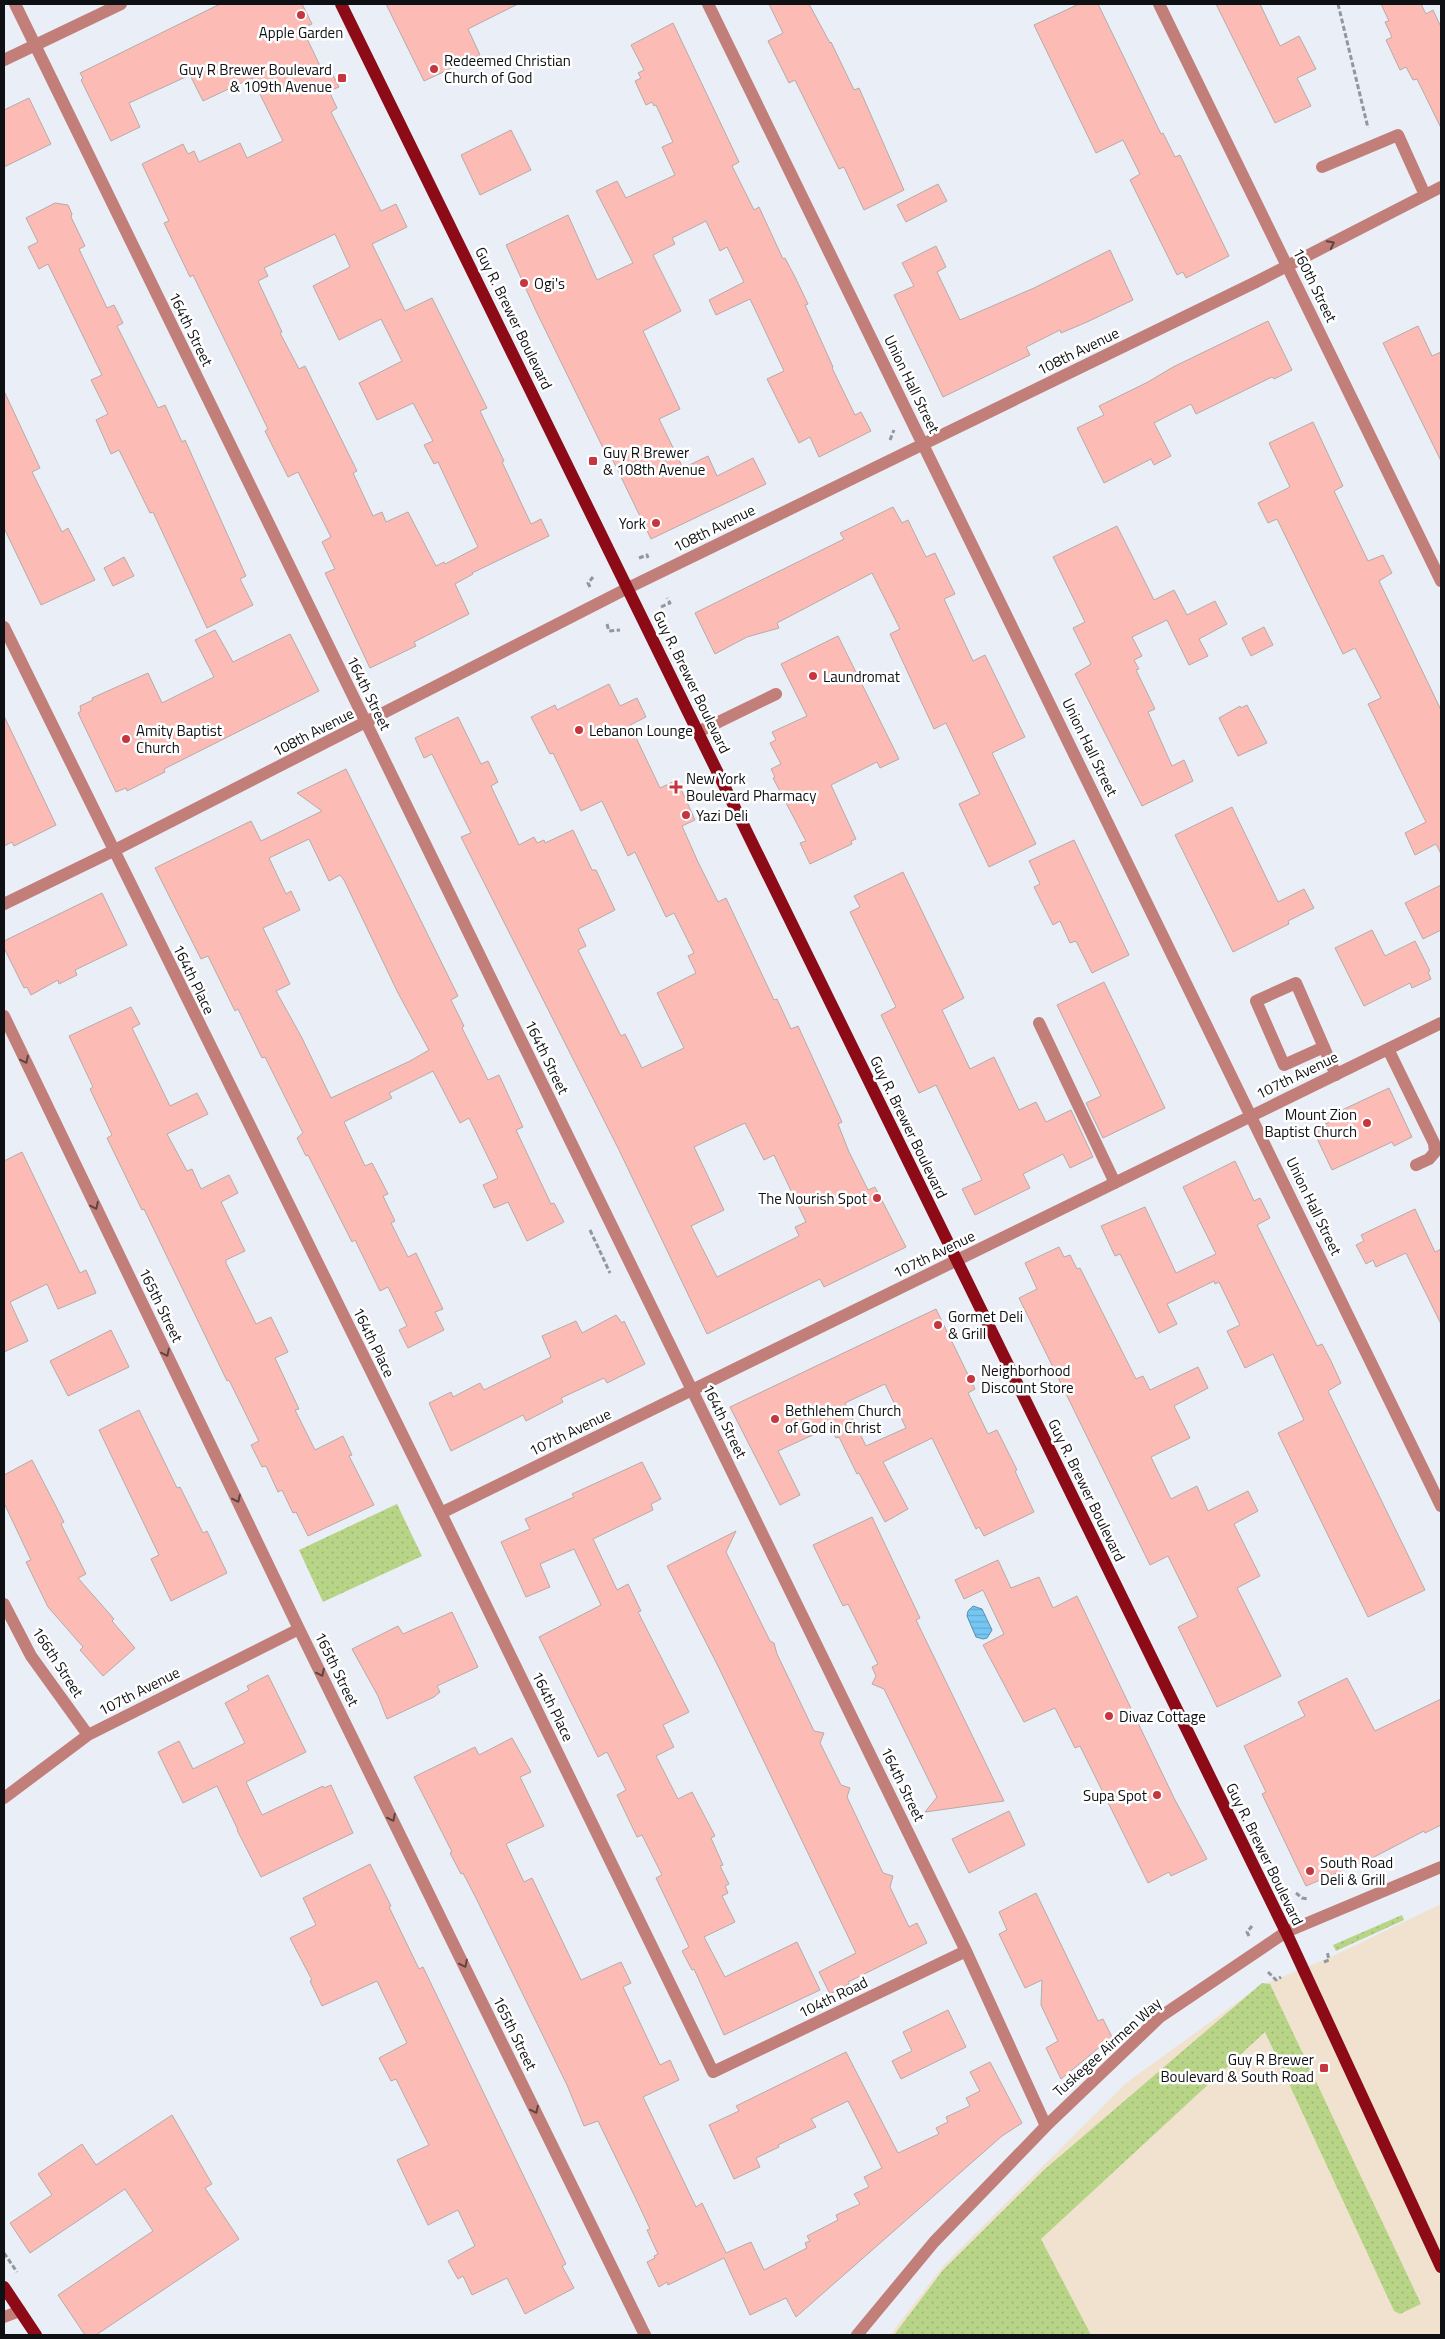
<svg xmlns="http://www.w3.org/2000/svg" width="1445" height="2339" font-family="'Titillium Web',sans-serif">
<style>
.education{fill:#f0e2cf}
.grass{fill:url(#grass-dots)}
.water{fill:url(#water-rules);stroke:#568fb0}
.building{fill:#fdbbb5;stroke:#b6aba9;fill-rule:evenodd}
.lines{fill:none;stroke-linecap:round;stroke-linejoin:round}
.path{stroke:#93969d;stroke-width:3;stroke-dasharray:5 2.5;stroke-linecap:butt}
.minor{stroke:#c27f79;stroke-width:12}
.major{stroke:#8d0b17;stroke-width:12}
.oneway{stroke:#604241}
.poi-dot{fill:#c6363f;stroke:#fff;stroke-width:2}
.labels{text-anchor:middle;dominant-baseline:central;stroke-width:5;stroke-linejoin:round;paint-order:stroke}
.poi-label{font-size:15px;fill:#0f1013;stroke:#fff;text-anchor:start}
.street-label{font-size:15px;fill:#0f1013;stroke:#fff}
</style>
<defs>
<pattern id="grass-dots" width="8" height="8" patternUnits="userSpaceOnUse" patternTransform="scale(1.25)"><rect width="8" height="8" fill="#b8d587"/><path d="M2 2h.1M6 6h.1" fill="none" stroke="#9db674" stroke-width="1.8" stroke-linecap="round"/></pattern>
<pattern id="water-rules" width="6" height="5" patternUnits="userSpaceOnUse" patternTransform="scale(1.25)"><rect width="6" height="5" fill="#75c6f3"/><path d="M0 2.5h6" fill="none" stroke="#64a9cf"/></pattern>
</defs>
<rect width="100%" height="100%" fill="#e9eef7"/>
<path class="education" d="M1441,1904v431h-551l54,-70 182,-182 134,-97 71,-29z"/>
<path class="grass" d="M397,1504l25,52 -99,46 -24,-52z
M1402,1915l2,5 -68,31 -3,-6z
M1262,1983l8,1 151,320 -21,10 -6,-3 -129,-279 -224,207 50,96h-197l49,-65 102,-101z"/>
<path class="water" d="M973,1606l9,3 10,21 -5,8 -4,1 -7,-2 -9,-21 1,-5z"/>
<path class="building" d="M220,4h82l10,20 -10,4 20,42 7,-3 10,20 -10,4 8,17 -6,4 50,99 15,-7 11,23 -35,17 33,67 27,-13 55,110 -7,3 24,50 -2,1 29,62 10,-5 8,17 -77,37 1,1 -18,10 14,30 -55,28 2,4 -46,22 -45,-95 10,-4 -13,-27 9,-5 -33,-65 -10,5 -23,-46 3,-2 -75,-154 -3,2 -26,-54 5,-2 -27,-57 41,-20 5,10 6,-3 5,11 41,-19 7,15 36,-17 -31,-63 -49,23 -13,-26 -61,28 11,24 -29,14 -30,-61 2,-2 -3,-5zM335,234l15,33 -37,19 26,54 42,-21 21,42 -43,22 18,37 36,-17 20,38 -9,4 10,19 4,-2 40,85 -33,17 -1,-2 -8,4 -28,-54 -22,10 -4,-10 -9,4 -20,-43 4,-2 -52,-105 -6,3 -19,-36 2,-1 -24,-51 10,-5 -4,-8z
M386,4h132l-50,25 12,26 -56,26z
M769,4h40l21,39 1,-1 23,48 5,-2 45,102 -40,20 -20,-43 -5,2 -44,-89 -6,3 -21,-42 15,-8z
M1079,4h19l63,130 2,-1 12,24 5,-2 49,101 -43,22 -3,-6 -6,3 -47,-95 10,-6 -17,-34 -27,13 -62,-128z
M1216,4h44l20,42 19,-10 17,33 -19,9 14,28 -36,17z
M1381,4h40l5,10 7,-4 8,17v101l-24,-49 -4,1 -7,-13 -6,3 -14,-30 6,-3 -7,-15 4,-1z
M673,23l66,139 -7,4 22,44 5,-3 24,52 2,-1 10,19 13,27 -3,1 28,62 -1,1 23,47 6,-3 10,19 -52,26 -9,-20 -11,6 -32,-64 17,-8 -34,-72 -34,16 -7,-15 35,-18 -17,-35 -7,4 -14,-30 -34,17 3,6 -22,11 28,56 -38,20 37,78 -21,10 24,49 25,-12 9,20 36,-18 13,26 -115,55 -43,-89 -3,2 -69,-141 -30,-66 62,-30 29,65 36,-17 -37,-72 21,-10 9,17 49,-23 -13,-28 11,-5 -17,-37 -2,1 -2,-4 -6,3 -11,-24 6,-3 -3,-5 6,-3 -13,-25z
M29,98l22,46 -47,23v-57z
M511,130l20,40 -51,25 -19,-40z
M938,184l9,17 -41,21 -9,-17z
M55,203l13,2 4,9 -1,3 14,29 -6,3 28,59 7,-3 9,18 -6,3 41,82 7,-3 17,37 3,-2 61,136 -6,3 13,26 -46,23 -54,-116 -3,1 -31,-63 -8,4 -15,-34 12,-6 -17,-34 11,-5 -54,-111 -9,5 -11,-22 10,-5 -12,-24z
M936,246l10,21 -9,5 23,48 74,-32 76,-38 23,50 -46,22 -26,11 -1,-3 -34,17 4,8 -87,42 -49,-102 20,-9 -12,-23z
M1268,321l24,49 -18,9 -2,-2 -76,37 -5,-10 -37,19 17,33 -17,9 -3,-6 -47,24 -27,-55 27,-13 -5,-9 49,-24 25,-15z
M1418,326l14,30 9,-4v109l-58,-118z
M4,391l36,77 -8,4 30,60 6,-4 27,52 -54,25 -37,-77z
M1313,422l30,64 -9,5 34,70 15,-6 9,18 -13,8 62,129v144l-5,-10 -21,11 -10,-22 21,-11 -58,-118 13,-6 -26,-50 -12,6 -66,-135 -9,4 -10,-20 32,-16 -21,-44z
M893,507l9,16 6,-3 18,37 9,-4 20,41 -11,5 29,62 12,-6 40,82 -33,16 44,91 -47,23 -30,-63 21,-10 -34,-71 -12,6 -44,-95 10,-5 -28,-56 -95,50 2,5 -32,9 -32,17 -20,-41 149,-74 -4,-6z
M1117,526l37,74 20,-10 13,25 28,-14 12,23 -28,15 9,17 -19,9 -22,-45 -35,17 10,19 -8,4 5,9 -3,1 19,39 -7,3 24,54 12,-6 9,21 -51,25 -67,-132 16,-10 -18,-36 12,-6 -32,-65z
M124,557l10,19 -21,10 -9,-18z
M1264,627l9,18 -22,11 -9,-18z
M215,630l18,32 57,-28 29,57 -155,78 1,3 -38,19 -1,-3 -10,4 -38,-79 3,-2 -1,-5 13,-6 -1,-2 56,-25 14,30 52,-26 -19,-37z
M838,636l61,123 -19,9 -3,-6 -46,23 25,54 -5,2 1,3 -42,20 -10,-21 6,-2 -33,-63 2,-1 -4,-8 10,-5 -11,-21 6,-3 -4,-8 35,-16 -26,-52z
M609,684l11,22 17,-8 9,19 -16,8 30,63 17,-8 18,40 -13,6 16,36 20,40 8,-4 48,102 3,-1 14,30 7,-3 44,96 -4,2 11,28 19,38 7,-3 31,60 -82,40 -4,-8 -113,55 -88,-184 -158,-313 10,-4 -23,-46 -16,-33 -8,4 -9,-20 43,-21 23,47 7,-3 10,21 -7,4 28,59 15,-8 3,6 7,-3 1,3 28,-13 19,40h4l19,40 -37,19 8,17 -8,4 43,86 4,-2 17,34 42,-20 -27,-55 39,-20 -8,-17 6,-3 -20,-40 -8,4 -31,-65 -7,4 -26,-55 -21,10 -28,-58 -3,1 -19,-37 24,-12 2,5zM745,1123l19,37 10,-5 32,67 -11,5 4,9 -82,41 -26,-51 33,-16 -30,-63z
M1247,705l20,38 -29,13 -19,-38 21,-12 1,2z
M4,716l52,109 -42,21 -2,-4 -8,4z
M346,769l112,227 -7,4 13,26 -2,2 26,52 11,-5 24,52 -7,3 35,74 3,-1 10,19 -37,19 -19,-39 -14,6 -11,-23 15,-7 -29,-60 -9,5 -27,-52 -44,22 3,5 -48,24 21,44 7,-3 16,31 -5,2 12,25 -4,2 17,34 8,-4 27,56 -8,3 9,18 -36,18 -9,-18 8,-4 -19,-39 -8,4 -25,-51 -3,2 -44,-87 -2,1 -9,-18 6,-5 -38,-76 -3,1 -24,-49 -3,2 -27,-55 -7,3 -46,-91 96,-47 10,20 61,-30 -25,-18zM309,839l20,42 11,-6 4,5 54,113 31,57 -19,11 -79,37 -29,-60 -26,-47 14,-7 -27,-56 37,-18 -9,-19 -5,3 -17,-36z
M1232,807l46,95 26,-13 10,19 -26,13 1,3 -56,28 -58,-117z
M1074,840l55,115 -37,18 -16,-32 -6,2 -10,-22 -7,4 -19,-38 6,-3 -11,-23z
M903,872l61,126 -22,12 28,59 24,-12 25,53 17,-8 10,20 25,-12 22,47 -23,11 -7,-14 -40,20 7,14 -55,27 -13,-26 20,-9 -46,-95 -17,8 -38,-78 15,-8 -46,-95 10,-5 -6,-11z
M1441,885v45l-18,9 -18,-36z
M102,893l25,52 -52,25 2,5 -18,9 -1,-4 -27,15 -4,-8 -3,1 -20,-40v-7z
M1372,930l13,26 30,-15 15,30 -2,1 3,7 -19,9 -2,-5 -46,23 -29,-58z
M1104,982l61,126 -62,30 -17,-35 15,-7 -44,-91z
M131,1007l9,17 -8,4 38,78 27,-13 11,21 -41,20 20,37 5,-2 9,20 28,-14 9,18 -17,9 24,49 -19,9v3l30,61 15,-7 17,35 -13,6 24,51 -4,1 20,40 28,-14 9,19 -3,1 25,49 -66,31 -12,-24 -3,1 -11,-23 -4,2 -12,-26 -4,1 -11,-22 8,-4 -30,-61 -2,1 -83,-172 -2,1 -35,-72 5,-3 -22,-46 3,-2 -24,-51z
M1389,1088l23,49 -18,9 -2,-4 -60,28 -19,-40 31,-15 -2,-5z
M22,1152l58,121 6,-3 10,23 -38,16 -11,-25 -37,18 18,39 -24,11v-191z
M1235,1161l19,40 6,-3 10,20 -13,7 60,121 5,-2 9,17 10,22 -13,8 97,199 -57,27 -90,-184 26,-13 -31,-66 -28,14 -18,-37 13,-6 -21,-43 -4,2 -1,-3 -47,23 10,20 -18,9 -39,-79 -5,2 -14,-30 44,-19 31,66 40,-19 -33,-67z
M1415,1209l20,43 6,-3v75l-35,-71 -30,14 -3,-7 -7,4 -10,-19 8,-4 -3,-6z
M1059,1247l5,10 6,-2 7,14 3,-1 56,111 7,-3 7,14 48,-23 10,21 -34,18 16,32 -39,19 20,42 26,-13 11,25 40,-20 10,20 -24,13 26,52 -23,12 44,88 -64,31 -39,-80 20,-10 -30,-61 -18,9 -131,-267 18,-9 -12,-26z
M936,1309l39,80 -7,4 20,41 9,-4 20,40 -2,1 19,41 -50,24 -5,-9 -3,2 -44,-91 -49,24 25,47 -23,13 -26,-49 -2,1 -18,-37 -3,1 -6,-11 -52,24 22,44 -20,10 -50,-98zM885,1384l21,44 -40,18 -21,-43z
M616,1315l6,8 2,-2 21,43 -38,19 -3,-5 -43,20 2,4 -37,19 -3,-6 -72,36 -22,-48 22,-11 2,5 27,-14 4,7 67,-33 -9,-21 34,-15 6,12z
M111,1330l18,37 -61,29 -18,-35z
M139,1410l38,78 3,-1 23,46 4,-2 20,42 -56,28 -20,-42 8,-4 -60,-125z
M32,1460l32,62 -3,2 25,50 -8,4 36,41 -2,2 23,27 -32,28 -23,-26 3,-3 -35,-40 -22,-45 5,-2 -27,-57v-28z
M642,1462l19,37 -10,5 2,6 -60,29 24,51 11,-6 13,27 -3,1 51,100 -26,13 11,22 -18,9 22,43 14,-7 23,44 -4,2 12,27 -3,1 9,18 -4,2 3,7 -6,3 13,26 -31,15 21,40 72,-35 23,48 -96,45 -30,-66 -2,1 -10,-19 7,-4 -33,-69 6,-3 -20,-40 -5,2 -20,-42 9,-5 -19,-38 -9,5 -59,-120 62,-32 -27,-56 -34,15 10,23 -24,10 -25,-55 29,-13 -5,-10 49,-22 -2,-3z
M872,1517l48,101 -4,2 88,181 -79,11 12,-15 -53,-108 -12,-5 4,-8 -4,-9 6,-3 -30,-60 -5,2 -30,-61z
M736,1531l-10,21 44,89 4,2 3,11 37,77 10,2 -4,10 21,42 9,3 -3,9 36,76 10,3 -3,11 19,40 8,-4 10,20 -79,39 1,2 -19,10 -11,-22 37,-19 -138,-287 -51,-100z
M998,1560l13,28 28,-11 14,31 24,-12 98,204 32,59 -36,17 -2,-4 -21,11 -68,-137 -5,2 -20,-40 -31,14 -41,-77 21,-11 -21,-44 -19,9 -9,-19z
M452,1612l26,55 -41,19 3,6 -6,5 -47,22 -9,-23 -26,-47 46,-23 5,8z
M268,1675l38,77 -60,30 16,33 61,-29 1,2 7,-3 22,48 -92,44 -24,-47h1l-21,-44 -34,17 -25,-51 21,-11 14,28 52,-26 -20,-40 24,-13 -2,-4z
M1347,1678l28,53 66,-32v126l-16,8 -1,-2 -50,26 -68,29 -44,-92 4,-2 -22,-46 61,-30 -7,-14z
M512,1738l19,34 -11,5 24,49 -38,18 18,38 8,-4 49,102 40,-18 10,21 -8,4 37,78 10,-5 9,20 -36,17 53,110 6,-4 24,50 25,-11 13,28 43,-22 -2,-5 5,-2 -3,-5 31,-16 -2,-5 24,-11 -6,-10 15,-7 -5,-10 18,-9 -34,-67 -37,18 5,8 -38,18 1,2 -23,11 4,9 -26,12 -25,-54 30,-14 -3,-5 110,-54 52,101 41,-19 -3,-6 12,-6 -2,-5 24,-11 -4,-8 14,-7 -10,-19 20,-10 32,61 -20,13 -206,181 -10,-19 -36,17 -26,-57 -56,27 -1,-3 -8,5 -12,-25 8,-4 -1,-2 4,-2 -11,-24 3,-1 -15,-32 -37,-76 -14,5 -17,-41 -91,-187 -13,-25 -2,1 -11,-21 2,-1 -38,-75 61,-30 4,8z
M1009,1811l16,34 -56,28 -17,-34z
M370,1864l21,42 -2,1 30,62 4,-2 143,297 -4,2 12,22 -49,26 -18,-36 -35,17 -9,-19 -5,3 -10,-18 27,-15 -17,-36 -30,15 -31,-65 32,-15 -33,-66 -5,2 -12,-23 28,-15 -30,-62 -55,25 -12,-25 2,-1 -22,-42 26,-13 -13,-27z
M1036,1893l62,128 5,-2 9,18 -51,42 -15,-31 12,-7 -17,-36 1,-25 -17,8 -26,-54 8,-4 -8,-18z
M948,2010l18,37 -65,32 -9,-18 20,-10 -9,-19z
M172,2115l40,69 -7,4 34,51 -143,96h-11l-27,-40 95,-64 -28,-42 -95,64 -20,-30 42,-28 -14,-21 44,-30 14,21z"/>
<g class="lines">
<path class="path" d="M1338,4l30,124
M890,440l4,-10
M639,558l8,-3 1,3
M590,587l-2,-4 5,-6
M661,607l9,-4 -3,-5
M607,624l2,7 11,-1
M590,1230l20,43
M1296,1893l6,5 7,1
M1249,1936l-2,-4 5,-6
M1324,1962l5,-2 -2,-9
M1268,1972l8,8 5,-3
M4,2253l13,19"/>
<path class="minor" d="M15,4l951,1947 80,175
M708,4l733,1502
M1159,4l282,577
M4,60l117,-56
M1322,167l76,-32 27,60
M4,627l437,886 272,559 253,-121
M698,732l78,-38
M4,904l109,-53 515,-263 628,-306 185,-95
M4,1016l295,613 346,706
M1039,1023l76,160
M1324,1047l-40,18 -28,-64 40,-18 40,92
M1388,1049l46,94 1,9 -6,7 -13,6
M441,1513l1000,-490
M4,1604l27,52 57,79
M4,1798l84,-63 211,-106
M4,2317l16,-6
M857,2335l77,-93 112,-116 114,-109 126,-85 155,-65"/>
<path class="major" d="M341,4l945,1928 155,335
M4,2287l32,48"/>
</g>
<defs><path id="oneway-chevron" d="M-2-3.5L2.5 0L-2 3.5" fill="none" stroke-width="1.6" stroke-linecap="round" stroke-linejoin="round" transform="scale(1.25)"/></defs>
<g class="oneway">
<use href="#oneway-chevron" transform="translate(1331 244) rotate(-27)"/>
<use href="#oneway-chevron" transform="translate(25 1060) rotate(64)"/>
<use href="#oneway-chevron" transform="translate(95 1206) rotate(64)"/>
<use href="#oneway-chevron" transform="translate(166 1353) rotate(64)"/>
<use href="#oneway-chevron" transform="translate(237 1499) rotate(64)"/>
<use href="#oneway-chevron" transform="translate(321 1673) rotate(64)"/>
<use href="#oneway-chevron" transform="translate(392 1818) rotate(64)"/>
<use href="#oneway-chevron" transform="translate(464 1964) rotate(64)"/>
<use href="#oneway-chevron" transform="translate(535 2110) rotate(64)"/>
</g>
<g class="poi-dot">
<circle cx="301" cy="15" r="5"/>
<circle cx="434" cy="69" r="5"/>
<rect x="337" y="73" width="10" height="10" rx="2.5"/>
<circle cx="524" cy="283" r="5"/>
<rect x="588" y="456" width="10" height="10" rx="2.5"/>
<circle cx="656" cy="523" r="5"/>
<circle cx="813" cy="676" r="5"/>
<circle cx="579" cy="730" r="5"/>
<circle cx="126" cy="739" r="5"/>
<path d="M673.5 779.5h5v5h5v5h-5v5h-5v-5h-5v-5h5z"/>
<circle cx="686" cy="815" r="5"/>
<circle cx="1367" cy="1123" r="5"/>
<circle cx="877" cy="1198" r="5"/>
<circle cx="938" cy="1325" r="5"/>
<circle cx="971" cy="1379" r="5"/>
<circle cx="775" cy="1419" r="5"/>
<circle cx="1109" cy="1716" r="5"/>
<circle cx="1157" cy="1795" r="5"/>
<circle cx="1310" cy="1871" r="5"/>
<rect x="1319" y="2063" width="10" height="10" rx="2.5"/>
</g>
<g class="labels">
<g class="poi-label">
<text x="301" y="32" text-anchor="middle">Apple Garden</text>
<text x="444" y="60">Redeemed Christian<tspan x="444" dy="17">Church of God</tspan></text>
<text x="332" y="69" text-anchor="end">Guy R Brewer Boulevard<tspan x="332" dy="17">&amp; 109th Avenue</tspan></text>
<text x="534" y="283">Ogi's</text>
<text x="603" y="452">Guy R Brewer<tspan x="603" dy="17">&amp; 108th Avenue</tspan></text>
<text x="646" y="523" text-anchor="end">York</text>
<text x="823" y="676">Laundromat</text>
<text x="136" y="730">Amity Baptist<tspan x="136" dy="17">Church</tspan></text>
<text x="589" y="730">Lebanon Lounge</text>
<text x="686" y="778">New York<tspan x="686" dy="17">Boulevard Pharmacy</tspan></text>
<text x="696" y="815">Yazi Deli</text>
<text x="1357" y="1114" text-anchor="end">Mount Zion<tspan x="1357" dy="17">Baptist Church</tspan></text>
<text x="867" y="1198" text-anchor="end">The Nourish Spot</text>
<text x="948" y="1316">Gormet Deli<tspan x="948" dy="17">&amp; Grill</tspan></text>
<text x="981" y="1370">Neighborhood<tspan x="981" dy="17">Discount Store</tspan></text>
<text x="785" y="1410">Bethlehem Church<tspan x="785" dy="17">of God in Christ</tspan></text>
<text x="1119" y="1716">Divaz Cottage</text>
<text x="1147" y="1795" text-anchor="end">Supa Spot</text>
<text x="1320" y="1862">South Road<tspan x="1320" dy="17">Deli &amp; Grill</tspan></text>
<text x="1314" y="2059" text-anchor="end">Guy R Brewer<tspan x="1314" dy="17">Boulevard &amp; South Road</tspan></text>
</g>
<g class="street-label">
<text transform="translate(1315 285) rotate(64)">160th Street</text>
<text transform="translate(514 318) rotate(64)">Guy R. Brewer Boulevard</text>
<text transform="translate(191 329) rotate(64)">164th Street</text>
<text transform="translate(1078 351) rotate(-26)">108th Avenue</text>
<text transform="translate(912 384) rotate(64)">Union Hall Street</text>
<text transform="translate(714 528) rotate(-26)">108th Avenue</text>
<text transform="translate(692 682) rotate(64)">Guy R. Brewer Boulevard</text>
<text transform="translate(369 693) rotate(64)">164th Street</text>
<text transform="translate(313 732) rotate(-27)">108th Avenue</text>
<text transform="translate(1090 747) rotate(64)">Union Hall Street</text>
<text transform="translate(194 979) rotate(64)">164th Place</text>
<text transform="translate(547 1057) rotate(64)">164th Street</text>
<text transform="translate(1297 1075) rotate(-26)">107th Avenue</text>
<text transform="translate(909 1127) rotate(64)">Guy R. Brewer Boulevard</text>
<text transform="translate(1314 1206) rotate(64)">Union Hall Street</text>
<text transform="translate(934 1254) rotate(-26)">107th Avenue</text>
<text transform="translate(161 1305) rotate(64)">165th Street</text>
<text transform="translate(374 1342) rotate(64)">164th Place</text>
<text transform="translate(725 1421) rotate(64)">164th Street</text>
<text transform="translate(570 1432) rotate(-26)">107th Avenue</text>
<text transform="translate(1087 1490) rotate(64)">Guy R. Brewer Boulevard</text>
<text transform="translate(58 1662) rotate(57)">166th Street</text>
<text transform="translate(337 1669) rotate(64)">165th Street</text>
<text transform="translate(139 1691) rotate(-27)">107th Avenue</text>
<text transform="translate(553 1706) rotate(64)">164th Place</text>
<text transform="translate(903 1784) rotate(64)">164th Street</text>
<text transform="translate(1265 1854) rotate(64)">Guy R. Brewer Boulevard</text>
<text transform="translate(833 1997) rotate(-26)">104th Road</text>
<text transform="translate(515 2033) rotate(64)">165th Street</text>
<text transform="translate(1107 2047) rotate(-42)">Tuskegee Airmen Way</text>
</g>
</g>
<rect width="1445" height="2339" fill="none" stroke="#0f1013" stroke-width="10"/>
</svg>
